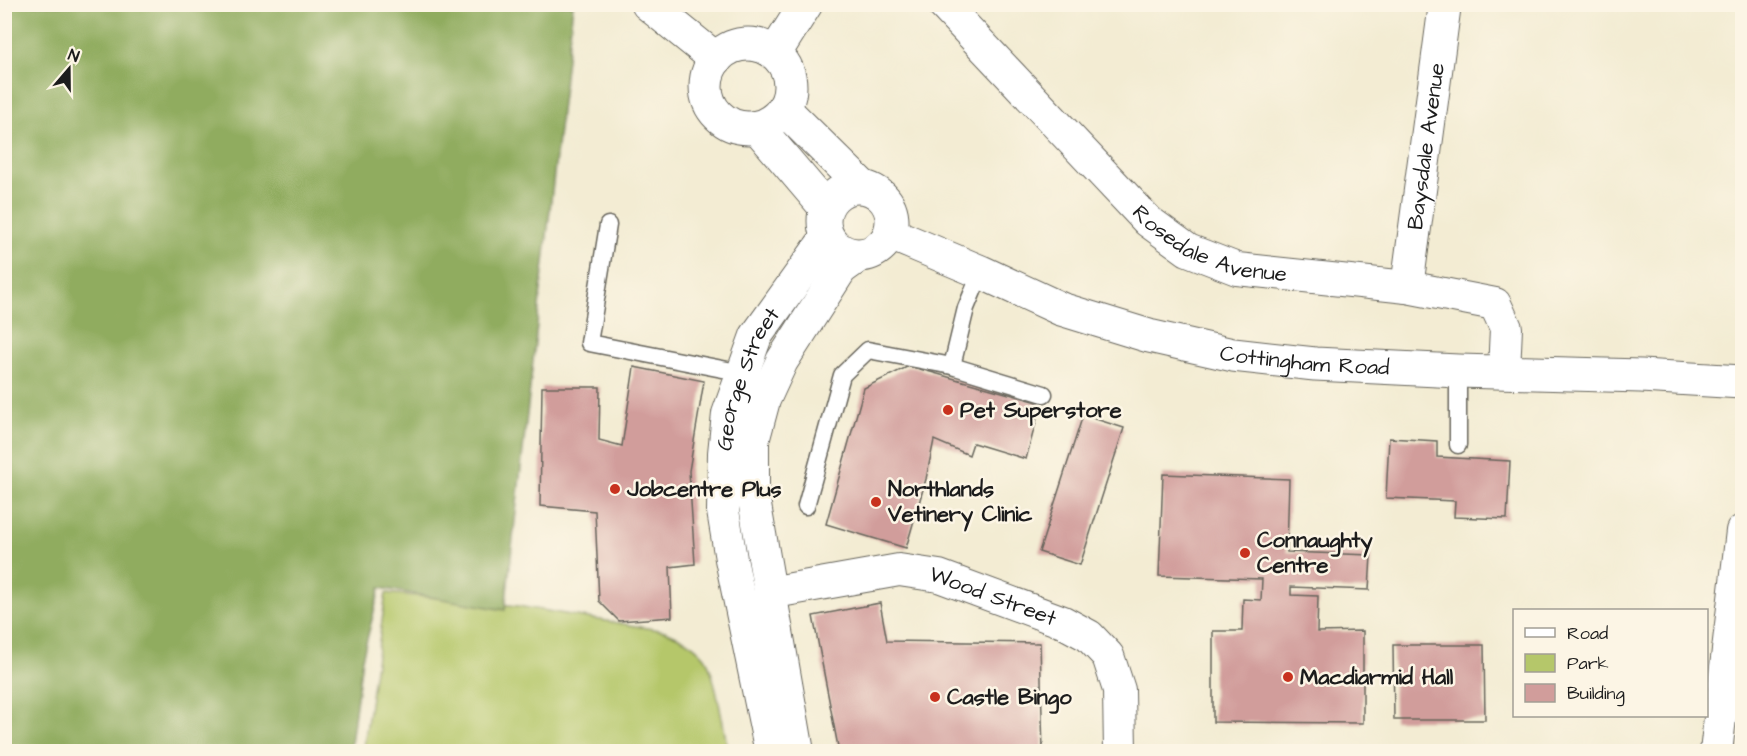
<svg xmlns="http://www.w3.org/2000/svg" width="1747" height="756" font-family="'Architects Daughter',sans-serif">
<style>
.green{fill:#b5c76a;stroke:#687243;stroke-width:1.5}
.forest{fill:#90ac5e;stroke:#56643d;stroke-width:1.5}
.building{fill:#d19d9b}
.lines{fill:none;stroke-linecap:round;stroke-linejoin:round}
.lane-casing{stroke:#67655c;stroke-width:19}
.street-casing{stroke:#67655c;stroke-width:34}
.secondary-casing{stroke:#67655c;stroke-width:35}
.lane{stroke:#fff;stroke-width:16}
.street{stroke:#fff;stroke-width:32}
.secondary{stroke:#fff;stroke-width:33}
.poi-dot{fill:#c8321e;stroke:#fcf5e5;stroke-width:2}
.labels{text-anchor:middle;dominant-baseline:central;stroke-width:5;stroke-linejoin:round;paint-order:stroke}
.street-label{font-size:22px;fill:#1c1c1c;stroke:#fcf5e5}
.poi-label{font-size:22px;font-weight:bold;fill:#1c1c1c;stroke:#fcf5e5;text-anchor:start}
</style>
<rect width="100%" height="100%" fill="#fcf5e5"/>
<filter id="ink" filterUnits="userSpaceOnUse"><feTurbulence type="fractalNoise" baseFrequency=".0167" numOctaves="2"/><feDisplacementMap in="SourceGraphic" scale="12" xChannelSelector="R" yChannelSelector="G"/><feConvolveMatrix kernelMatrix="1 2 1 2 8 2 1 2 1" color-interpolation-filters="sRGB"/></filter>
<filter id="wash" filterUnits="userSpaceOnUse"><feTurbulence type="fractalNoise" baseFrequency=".008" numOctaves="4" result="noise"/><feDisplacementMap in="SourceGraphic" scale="24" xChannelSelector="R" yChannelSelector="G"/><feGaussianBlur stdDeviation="1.35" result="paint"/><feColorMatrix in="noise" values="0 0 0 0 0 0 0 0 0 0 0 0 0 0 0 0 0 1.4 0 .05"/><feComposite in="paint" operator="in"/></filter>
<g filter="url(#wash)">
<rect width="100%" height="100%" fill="#f3ecd3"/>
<path class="green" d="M386,593l132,13 147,25c15,6 28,12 39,25 10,11 21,78 24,95l-365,1z"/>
<path class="forest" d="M4,5h569l-68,605 -125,-22 -18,71 -12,92h-345z"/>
<g id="blocks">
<path class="building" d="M909,366l132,37 -15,56 -53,-16 -4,12 -35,-15 -8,39 -20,69 -80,-24 38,-136z
M634,367l70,14 -15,90 6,93 -25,3 2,50 -53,4 -20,-20 -4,-90 -55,-5 2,-119h58l-1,53 23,6z
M1083,415l41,13 -44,137 -41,-13z
M1389,438l48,3v16l73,4 -3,58 -53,-2 1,-16 -69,-3z
M1163,474l126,5 -2,73 84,3 -2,35 -78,-3v8l27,1 -1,36 46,-1v92l-150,-1v-91h29l1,-32 18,1 1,-21 -103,-3z
M880,603l7,38 153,2 3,109h-204l-26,-136z
M1393,645h91l1,75h-91z"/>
</g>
</g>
<g filter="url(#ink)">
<use href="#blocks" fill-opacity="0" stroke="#67655c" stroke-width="1.5"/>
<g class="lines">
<g class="lane-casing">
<path id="lane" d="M608,225l-19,118 154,30
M952,366l14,-58 15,-36
M1458,371v74
M806,506l36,-131 26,-25 84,16 92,28"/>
</g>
<g class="street-casing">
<g id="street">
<path id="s1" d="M943,4l205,217 40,29 49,19 170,18 88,17 11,24 -2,43"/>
<path id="s2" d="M1407,287l38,-283"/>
<path id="s3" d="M769,593l130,-23 40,6 124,46 26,14 19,20 11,34 1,62"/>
<path id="s4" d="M771,752l-40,-193 -8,-48 1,-58 4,-39 28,-78 71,-99"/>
<path d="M798,752l-45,-258v-53l11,-41 18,-39 59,-92 18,-13"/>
<path d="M1716,752l26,-221"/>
</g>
</g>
<g class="secondary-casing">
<g id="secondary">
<path d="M648,4l68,55"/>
<circle cx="748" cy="86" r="42"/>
<path d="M775,53l31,-49"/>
<path d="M784,109l79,78"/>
<path d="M758,128l68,80"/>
<circle cx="858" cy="221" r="34"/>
<path id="s5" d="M891,234l90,38 80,37 88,27 84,19 82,9 143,7 183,5 101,6"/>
</g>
</g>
<use href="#lane" class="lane"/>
<use href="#street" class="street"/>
<use href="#secondary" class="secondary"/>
</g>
</g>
<g class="poi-dot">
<circle cx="948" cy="410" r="6"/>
<circle cx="615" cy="489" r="6"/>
<circle cx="876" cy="502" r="6"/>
<circle cx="1245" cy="553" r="6"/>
<circle cx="1288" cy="677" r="6"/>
<circle cx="935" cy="697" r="6"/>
</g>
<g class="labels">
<g class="street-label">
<text stroke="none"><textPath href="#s2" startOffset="142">Baysdale Avenue</textPath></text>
<text stroke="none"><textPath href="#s1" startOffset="366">Rosedale Avenue</textPath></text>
<text stroke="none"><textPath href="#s5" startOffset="436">Cottingham Road</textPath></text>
<text stroke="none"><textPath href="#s4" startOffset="382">George Street</textPath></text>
<text stroke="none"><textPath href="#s3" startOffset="230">Wood Street</textPath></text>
</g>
<g class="poi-label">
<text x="960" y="410">Pet Superstore</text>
<text x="627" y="489">Jobcentre Plus</text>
<text x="888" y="489">Northlands<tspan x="888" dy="25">Vetinery Clinic</tspan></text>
<text x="1257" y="540">Connaughty<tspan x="1257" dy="25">Centre</tspan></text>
<text x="1300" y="677">Macdiarmid Hall</text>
<text x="947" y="697">Castle Bingo</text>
</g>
</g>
<rect width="1747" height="756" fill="none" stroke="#fcf5e5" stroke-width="24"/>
<rect x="1513" y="609" width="195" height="108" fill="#fcf5e5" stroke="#a29e95" stroke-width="1.5"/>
<rect x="1525" y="628" width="30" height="9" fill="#ffffff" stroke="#a29e95" stroke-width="1.5"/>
<text x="1567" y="639" font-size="18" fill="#1c1c1c">Road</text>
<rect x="1525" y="654" width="30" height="18" fill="#b5c76a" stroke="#a29e95" stroke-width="1.5"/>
<text x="1567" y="669" font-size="18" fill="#1c1c1c">Park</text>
<rect x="1525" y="684" width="30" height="18" fill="#d19d9b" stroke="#a29e95" stroke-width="1.5"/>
<text x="1567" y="699" font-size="18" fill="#1c1c1c">Building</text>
<g transform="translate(69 69) rotate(20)" stroke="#fcf5e5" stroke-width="4.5" paint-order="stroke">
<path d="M0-4.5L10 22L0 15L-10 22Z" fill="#1c1c1c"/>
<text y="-9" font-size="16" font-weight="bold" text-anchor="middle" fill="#1c1c1c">N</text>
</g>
</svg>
